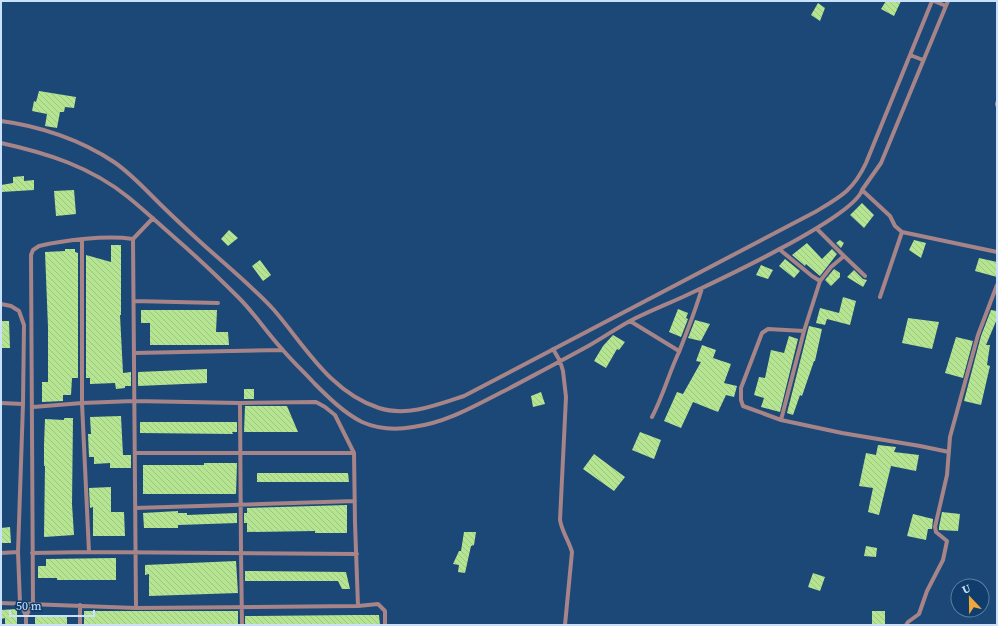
<svg xmlns="http://www.w3.org/2000/svg" width="998" height="626" font-family="'Source Serif 4',serif">
<style>
.building{fill:url(#building-back-hatch)}
.lines{fill:none;stroke-linecap:round;stroke-linejoin:round}
.minor{stroke:#a68487;stroke-width:4}
</style>
<defs>
<pattern id="building-back-hatch" width="6" height="6" patternUnits="userSpaceOnUse"><rect width="6" height="6" fill="#b6e591"/><path d="M-1 5l2 2M0 0l6 6M5-1l2 2" fill="none" stroke="#9ec583"/></pattern>
</defs>
<rect width="100%" height="100%" fill="#1c4877"/>
<path class="building" d="M886,1h15l-7,15 -13,-7z
M818,3l7,5 -5,13 -9,-6z
M39,91l37,6 -2,11 -9,-1 -1,5h-4l-3,16 -12,-2 2,-12 -15,-3 2,-10 2,1z
M24,176v5l10,-1v10l-33,2v-7l12,-2v-6z
M74,190l2,24 -20,2 -2,-25z
M862,203l12,12 -10,13 -14,-13z
M229,230l9,8 -10,8 -7,-7z
M840,240l4,3 -3,5 -5,-5z
M914,240l12,3 -5,15 -12,-8z
M807,243l15,16 10,-10 5,5 -17,22 -14,-12 -1,2 -13,-11z
M111,245h10v70h-1l3,58 8,-1v14h-6v2l-9,1 -1,-6 -25,1v-6h-4v-123l25,7z
M65,249h10v3l3,1v125h-6l-1,17h-8v6l-21,1v-20h6v-55l-3,-75 20,-1z
M979,258l18,4v15l-22,-6z
M785,259l15,12 -6,7 -15,-12z
M260,260l11,15 -8,6 -11,-15z
M761,265l12,5 -5,9 -12,-4z
M834,269l6,4v4l-9,9 -6,-6z
M854,270l9,9 4,1 -4,7 -16,-10z
M843,297l13,4 -6,24 -23,-6 -2,6 -9,-2 4,-15 19,5z
M678,309l10,4 -2,5 2,1 -7,18 -12,-5z
M141,310h76l-1,22h12l1,13h-79v-22h-9z
M991,310l6,1v8l-11,26h4l-3,20 3,1 -9,39 -17,-4 17,-65z
M908,318l31,4 -7,27 -30,-6z
M695,320l15,4 -9,17 -13,-3z
M1,321h8l1,27h-9z
M809,326l13,3 -7,32h-1l-12,35 -2,-1 -7,20 -6,-2z
M613,335l12,7 -6,8 -2,-1 -11,19 -12,-7 9,-15z
M789,336l9,3 -18,73 -19,-5 3,-9 -10,-3 5,-18 6,1 6,-28 13,3z
M956,337l17,4 -10,37 -18,-5z
M702,345l14,5 -3,8 18,6 -7,19 13,3 -3,11 -8,-2 -8,17 -25,-10 -12,26 -17,-7 13,-29 6,2 18,-32 -5,-1z
M207,369v14l-69,3v-14z
M244,389h10v10h-10z
M541,392l4,12 -12,3 -2,-11z
M245,406h42l11,26h-54z
M121,416l2,39h8v13h-21v-5l-16,1v-7h-5l-1,-23h3l-1,-17z
M64,418h9l-1,86 2,31 -30,2 1,-71h-1v-21l1,-26 19,1z
M140,422h97v10h-5l1,2 -93,-1z
M640,432l21,8 -7,19 -22,-9z
M878,445l18,2 -2,5 25,3 -3,16 -25,-5 -12,49 -11,-3 5,-24 -14,-2 7,-33 10,2z
M594,454l31,23 -11,14 -31,-22z
M204,463h33l-1,31h-93v-29h61z
M257,473h91l1,9h-92z
M111,487v25h13l1,24h-32v-29l-3,1 -1,-20z
M347,505v28h-32v-2l-68,1v-9h-3v-10h3v-5z
M178,511v2h9v2l50,-2v10l-59,2v3h-34l-1,-15z
M942,512l18,2 -2,17 -19,-1v-3z
M913,514l20,5 -1,10h-4l-2,11 -19,-4z
M10,527l1,16h-10v-15z
M464,532h12l-2,13 -3,1 -6,27 -7,-1 1,-7 -6,-1 6,-13h2z
M866,546l11,2 -1,9 -12,-1z
M116,558v22h-59v-2h-19v-12h8v-7z
M236,561l2,32 -89,3v-22l-4,1v-10z
M245,571l101,1 4,17h-8l-4,-8h-93z
M813,573l12,4 -5,14 -12,-4z
M17,609v16h-12v-7l-4,1v-9z
M84,611h154v14h-154z
M872,611h13v14h-13z
M354,615h25l1,10h-135v-9z
M35,616h23v1h9v8h-32z"/>
<g class="lines">
<path class="minor" d="M934,1l12,5
M910,55l13,5
M997,103v2
M1,121c39,5 80,19 113,41 16,11 29,25 43,39 12,12 26,25 39,37 26,24 54,46 78,72 31,36 56,82 105,98 28,9 58,-3 85,-12l351,-184c25,-15 38,-21 51,-49l66,-162
M1,143c46,10 90,24 127,54 16,13 31,27 47,41 22,19 43,39 64,60 16,16 28,35 43,51 10,12 22,23 32,34 14,14 30,30 48,39 16,7 34,8 51,5 34,-4 65,-23 95,-38 28,-15 55,-29 82,-44 14,-8 27,-17 40,-24 19,-10 38,-17 57,-26 30,-14 167,-78 175,-105l19,-27 67,-162
M862,190l28,26 5,10 7,6 95,20
M133,239l20,-21
M779,249l33,27 8,5 11,-14 13,-11 -27,-27
M844,256l21,20
M880,297l22,-65
M134,301l84,2
M1,304l10,2 8,5 5,14 -1,79 -5,148 2,51 6,13v9
M630,321l49,30
M804,331l-36,-2 -6,4 -21,55v12l2,6 38,14 61,13 78,13 29,6
M553,349l7,12 3,10 3,26 -6,123c2,12 9,21 12,32l-7,73
M134,353l149,-3
M1,403l22,1
M240,403l1,150 1,72
M33,407l49,-4 52,-2 106,2 76,-1 9,5 10,8 19,38 1,70 3,83
M652,417c11,-21 17,-44 27,-65 9,-23 16,-40 23,-64
M781,420l23,-89 16,-50
M135,453h219
M135,508l220,-7
M89,552l268,2
M1,553l17,-1
M32,553l57,-1 -7,-149v-164
M1,603l135,5 222,-2 20,-2 7,7v14
M26,616l7,-12 -2,-349 2,-5 6,-4c26,-6 67,-11 94,-7l3,369
M80,625v-20
M906,625l2,-3 11,-8 8,-23 16,-31 4,-19 -11,-9 -1,-5 12,-52 3,-38 28,-102 19,-50"/>
</g>
<rect width="998" height="626" fill="none" stroke="#c9e1fd" stroke-width="4"/>
<g transform="translate(970 598) rotate(338)"><circle r="19" fill="#103d6b" stroke="#5a7fa5"/>
<path d="M0-3L7 15L0 10L-7 15Z" fill="#efa73e"/>
<text y="-6" font-size="11" font-weight="bold" text-anchor="middle" fill="#c9e1fd">U</text>
</g>
<path d="M10 610v6h84v-6" fill="none" stroke="#c9e1fd" stroke-width="2"/>
<text x="16" y="610" font-size="12" fill="#c9e1fd" stroke="#103d6b" stroke-width="3" paint-order="stroke">50 m</text>
</svg>
